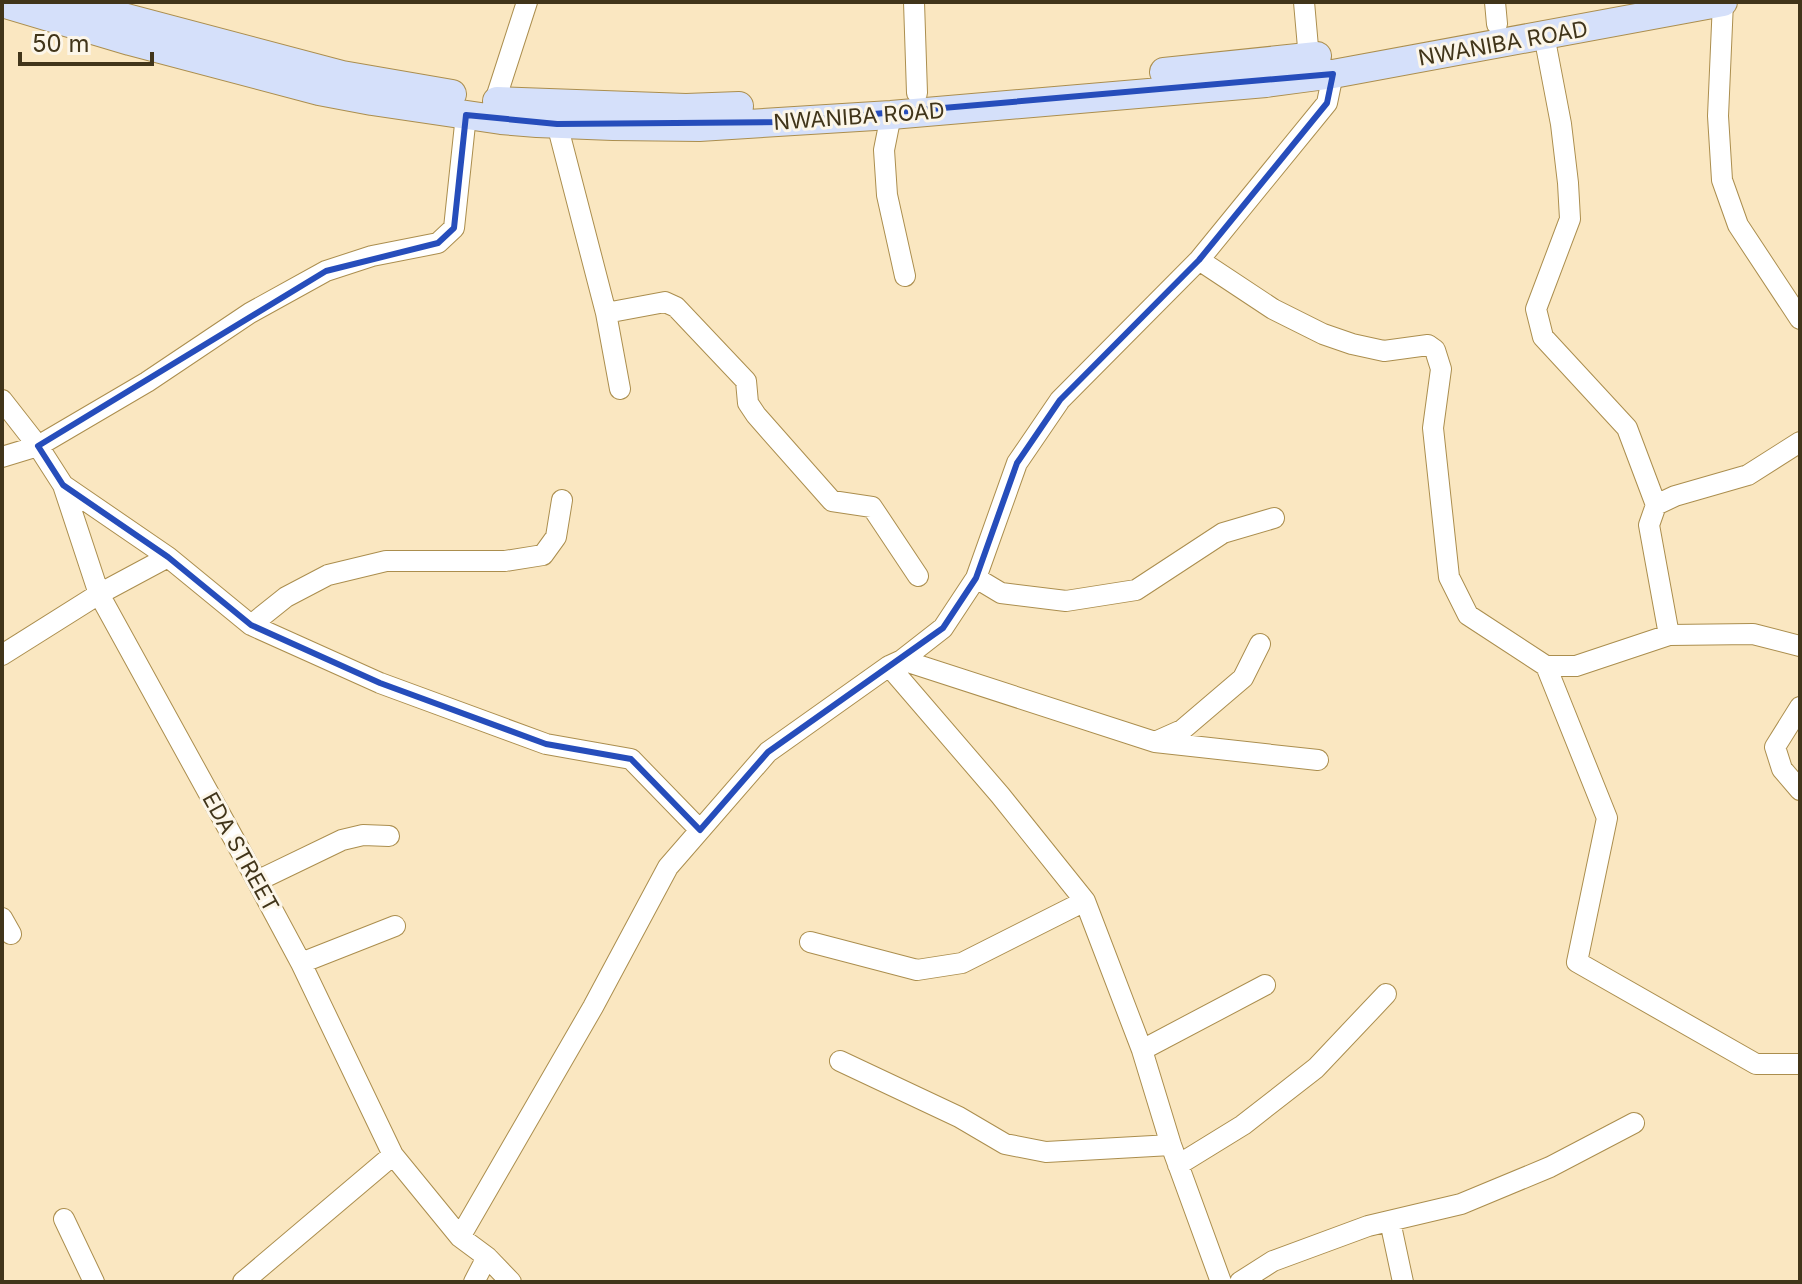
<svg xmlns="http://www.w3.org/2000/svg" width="1802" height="1284" font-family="Inter,sans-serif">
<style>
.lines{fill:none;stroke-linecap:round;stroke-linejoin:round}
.street-casing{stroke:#ab8e4e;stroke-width:22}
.secondary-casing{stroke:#ab8e4e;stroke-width:30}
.street{stroke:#fff;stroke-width:20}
.secondary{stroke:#d5e0fa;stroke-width:28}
.marked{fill:none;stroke:#264dbb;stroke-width:6;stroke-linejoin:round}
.labels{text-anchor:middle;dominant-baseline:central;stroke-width:6;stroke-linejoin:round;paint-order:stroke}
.street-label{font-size:22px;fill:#41351a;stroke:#fcf6e9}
</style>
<rect width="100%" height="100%" fill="#fae7c1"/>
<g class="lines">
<g class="street-casing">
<path id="street" d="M914,2l3,91
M1304,2l6,68
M1495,2l2,22
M1723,2l-5,114 4,64 16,45 62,94
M1544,35l17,89 7,59 2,36 -34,90 7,28 84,91 29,77
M495,101l32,-99
M891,115l-7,35 3,45 18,81
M557,124l49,189 14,76
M1199,260l74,49 50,25 29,10 32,7 44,-6 7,5 6,19 -8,59 16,149 19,38 78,51h30l93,-31 84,-1 47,12
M606,313l59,-11 11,5 70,74 2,22 8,12 76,86 40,6 46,69
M2,400l36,46 25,39 36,109 158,287 44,82 92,192 67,82 27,20 24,25
M2,457l36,-11 109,-64 103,-69 76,-42 46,-15 66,-13 16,-15 12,-113
M63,485l105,72 83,68 129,58 166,61 85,15 69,71
M976,578l25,15 65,8 70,-11 87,-57 51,-15
M251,625l35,-28 42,-22 58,-14h119l38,-6 13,-18 6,-37
M1669,635l-20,-110 7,-20 19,-9 73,-21 52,-33
M2,655l97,-61 69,-37
M902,660l253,82 163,18
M889,666l111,129 85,106 57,149 29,95 50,137
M1546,666l61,152 -30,144 179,102h44
M1800,707l-25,40 7,22 18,21
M1155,742l27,-12 61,-52 17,-34
M257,881l85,-41 21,-5 26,1
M2,918l9,16
M810,942l107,28 45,-7 123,-62
M301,963l94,-37
M1142,1050l123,-65
M840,1061l119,56 46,27 41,8 125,-7
M1178,1165l65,-40 73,-57 70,-74
M64,1219l30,63
M1390,1221l13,61
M460,1237l133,-230 75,-140 100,-115 121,-86 13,-6 41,-32 33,-50 41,-115 43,-63 139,-140 128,-157 6,-29
M243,1282l150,-127
M474,1282l13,-25
M1240,1282l33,-21 95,-35 93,-22 89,-37 84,-44"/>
</g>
<g class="secondary-casing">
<path id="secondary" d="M66,2l276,73 110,19
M2,3l128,38 189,50 53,10 129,19 36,3 76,3 86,1 192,-12 375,-32 67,-9 390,-72
M1164,72l153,-16
M497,101l189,7 53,-2"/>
</g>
<use href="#street" class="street"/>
<use href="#secondary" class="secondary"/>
</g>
<path class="marked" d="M1333,74l-6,29 -128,157 -139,140 -43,63 -41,115 -33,50 -175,124 -68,78 -69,-71 -85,-15 -166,-61 -129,-58 -83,-68 -105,-72 -25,-39 288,-175 112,-28 16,-15 12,-113 91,9 224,-2z"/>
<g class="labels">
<g class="street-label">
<text transform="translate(1503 43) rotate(-10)">NWANIBA ROAD</text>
<text transform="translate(859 116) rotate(-4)">NWANIBA ROAD</text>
<text transform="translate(241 852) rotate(61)">EDA STREET</text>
</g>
</g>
<rect width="1802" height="1284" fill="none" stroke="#41351a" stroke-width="8"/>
<path d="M20 52v12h132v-12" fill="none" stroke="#41351a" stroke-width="4"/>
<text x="32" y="52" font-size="24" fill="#41351a" stroke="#fcf6e9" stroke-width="6" paint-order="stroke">50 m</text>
</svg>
